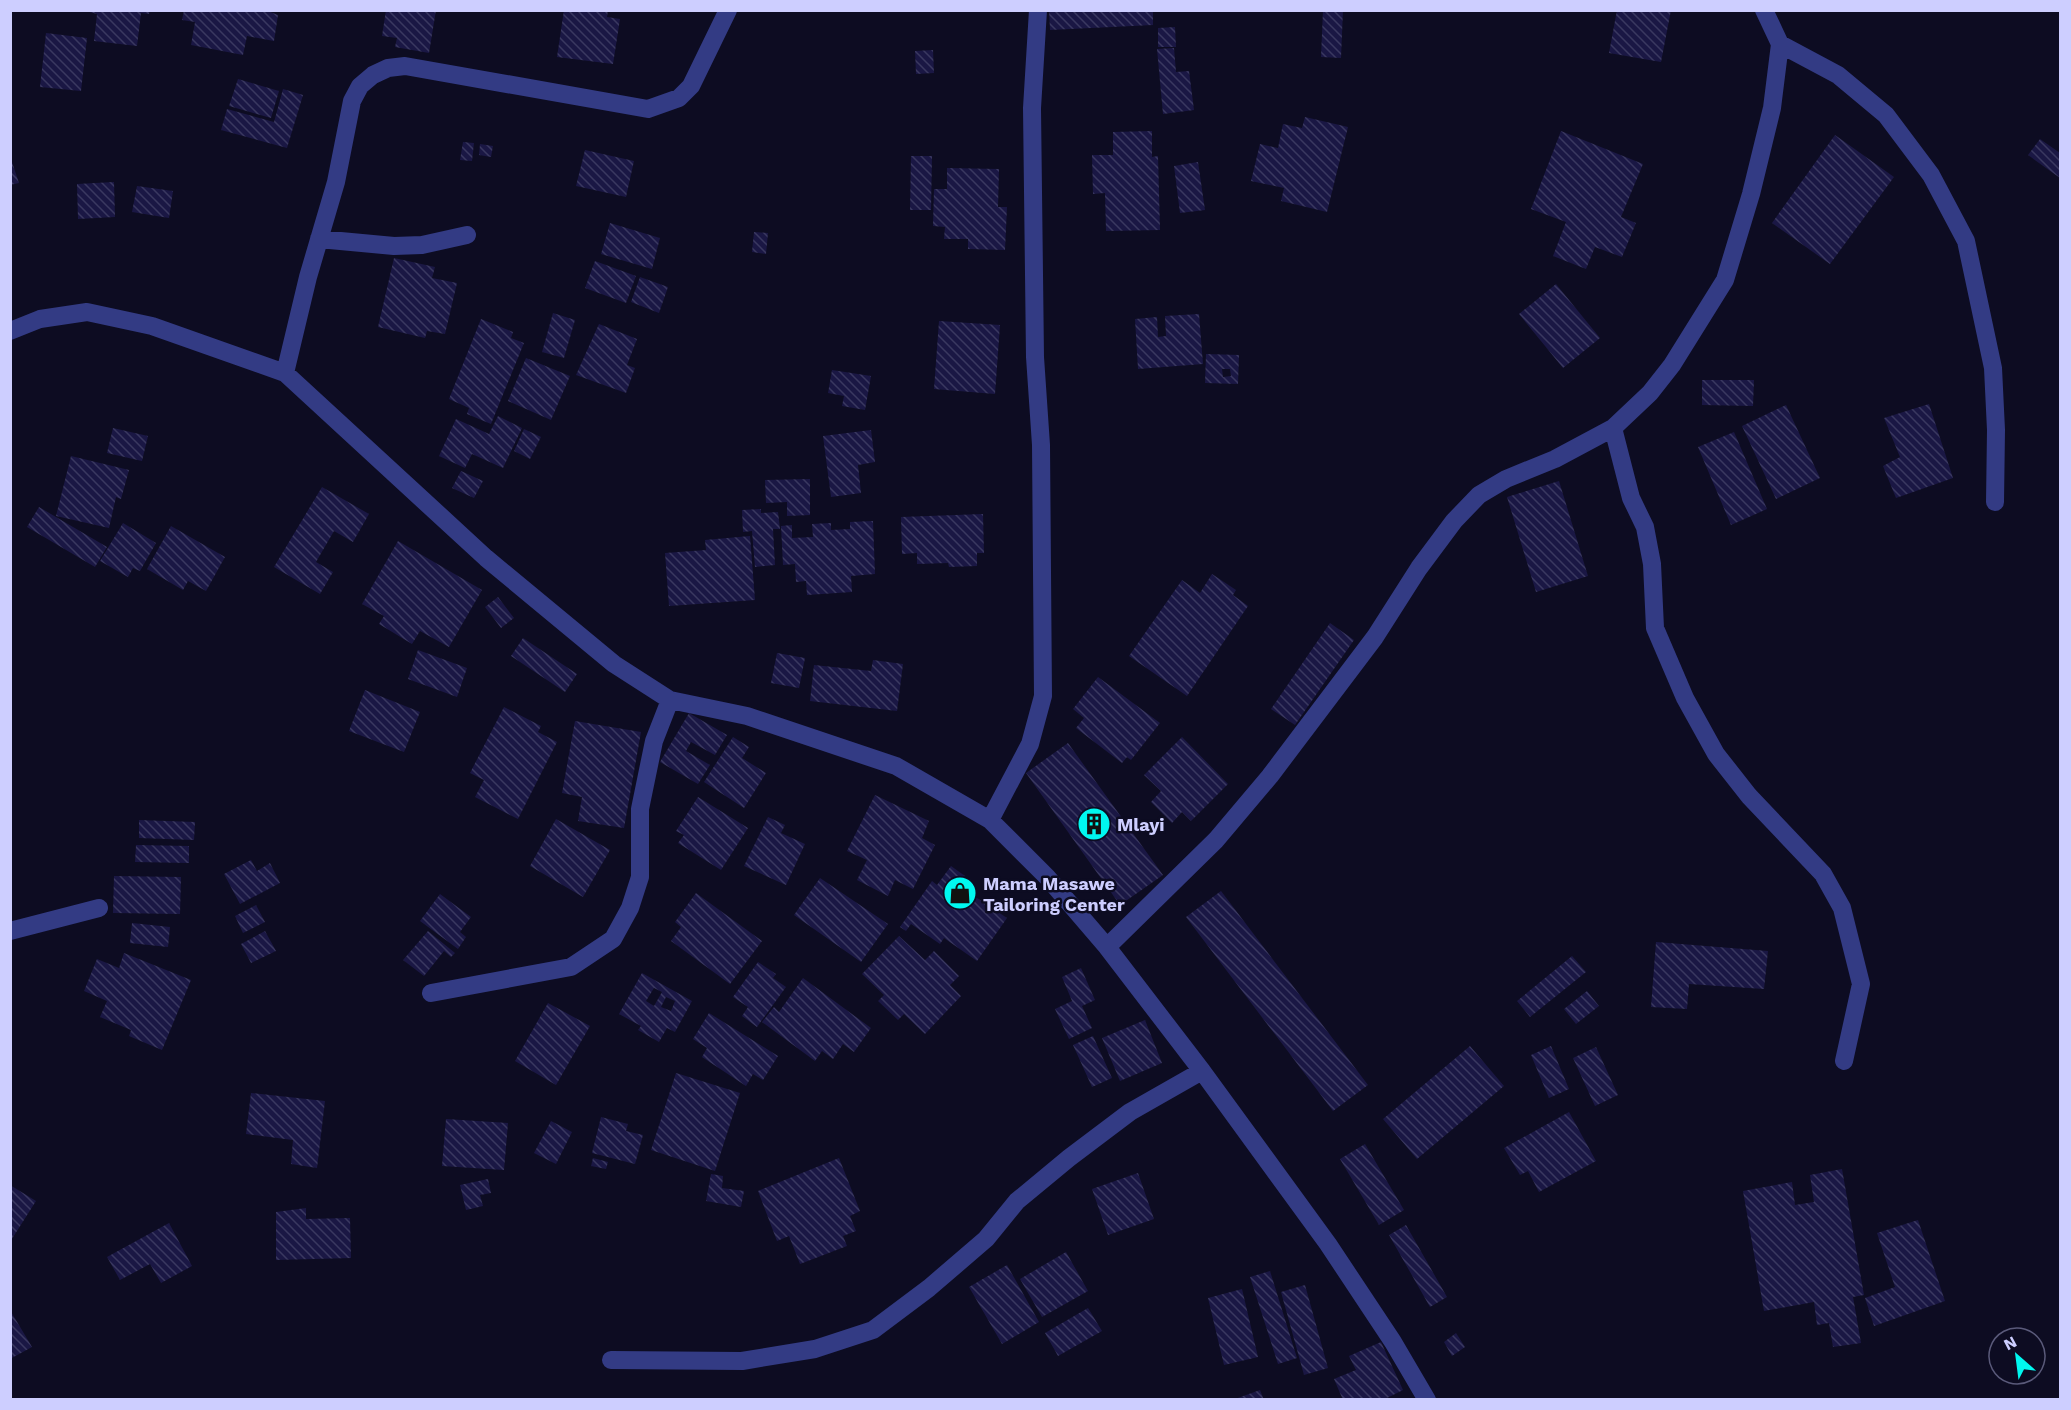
<svg xmlns="http://www.w3.org/2000/svg" width="2071" height="1410" font-family="'Work Sans',sans-serif">
<style>
.building{fill:url(#building-back-hatch);fill-rule:evenodd}
.lines{fill:none;stroke-linecap:round;stroke-linejoin:round}
.street{stroke:#333b84;stroke-width:18}
.labels{text-anchor:middle;dominant-baseline:central;stroke-width:5;stroke-linejoin:round;paint-order:stroke}
.poi-label{font-size:18px;font-weight:bold;fill:#cdceff;stroke:#0d0c22;text-anchor:start}
</style>
<defs>
<pattern id="building-back-hatch" width="6" height="6" patternUnits="userSpaceOnUse" patternTransform="scale(1.5)"><rect width="6" height="6" fill="#1a1744"/><path d="M-1 5l2 2M0 0l6 6M5-1l2 2" fill="none" stroke="#3a3860"/></pattern>
</defs>
<rect width="100%" height="100%" fill="#0d0c22"/>
<path class="building" d="M82,10h68l-1,4 -8,-1 -4,33 -43,-5 3,-27z
M184,10h81l13,5 -4,26 -27,-5 -4,19 -52,-10 4,-23 -13,-2z
M386,10h50l-7,43 -34,-6 2,-9 -15,-2z
M564,10h44l-1,7 13,2 -7,45 -56,-7z
M1049,10h104v15l-103,5z
M1323,10h20l-2,48 -20,-1z
M1617,10h54l-10,52 -52,-9z
M1175,27l1,20h-18v-19z
M46,33l41,5 -6,53 -41,-4z
M1174,48l2,24 13,-1 5,39 -31,4 -6,-65z
M933,50l1,23 -18,1 -1,-23z
M238,79l41,12 -8,27 -42,-12z
M283,89l20,6 -16,53 -66,-18 6,-21 47,13z
M1305,117l43,10 -21,85 -46,-11 3,-13 -33,-7 9,-37 18,4 5,-24 19,4z
M1152,131v26l6,-1 2,74 -54,1 -1,-38 -12,1 -1,-39h21v-23z
M1561,131l82,33 -22,53 15,6 -14,34 -27,-10 -9,22 -33,-13 13,-34 -35,-13z
M1835,135l59,42 -64,87 -58,-41z
M2040,139l20,14v25l-32,-23z
M463,142l11,1 -2,18 -12,-1z
M480,144l13,2 -2,11 -12,-2z
M585,150l49,11 -8,36 -50,-11z
M10,156l9,27 -9,2z
M911,156h21l-1,54h-21z
M1198,162l7,48 -25,3 -6,-47z
M947,168l52,1 -1,38h9l-2,43 -37,-1v-10h-24l1,-12 -12,-1 1,-37h13z
M114,182l1,35 -37,2 -1,-35z
M137,186l36,5 -4,27 -37,-6z
M610,223l50,15 -8,31 -51,-15z
M754,232l14,1 -2,21 -14,-2z
M394,258l41,9 -3,11 25,5 -12,51 -18,-3 -2,7 -47,-11z
M595,261l41,15 -10,27 -41,-15z
M640,277l28,10 -9,26 -28,-11z
M1556,284l44,54 -37,30 -44,-54z
M553,313l22,7 -11,38 -22,-6z
M1199,314l4,50 -65,5 -3,-50 22,-2 1,20 8,-1 -1,-20z
M481,319l32,13 -2,6 13,5 -33,81 -24,-10 2,-6 -20,-9z
M939,321l61,4 -5,69 -61,-5z
M599,324l38,15 -10,26 8,3 -9,25 -50,-18z
M1206,354l33,1 -1,29 -33,-1zM1222,369h8l1,7 -8,1z
M526,358l44,18 -19,44 -43,-19z
M832,370l39,6 -6,34 -23,-4 2,-10 -16,-3z
M1702,380h52l-1,26 -51,-1z
M1929,404l24,74 -57,20 -13,-32 17,-9 -16,-39z
M1786,405l34,73 -44,21 -34,-73z
M498,416l24,12 -19,40 -31,-14 -7,14 -26,-12 17,-37 33,15z
M113,428l35,8 -6,25 -35,-8z
M524,429l17,8 -11,22 -16,-8z
M871,430l4,32 -17,3 3,28 -30,4 -8,-61z
M1734,432l33,77 -36,16 -33,-78z
M71,456l58,14 -8,29 -5,-2 -7,31 -53,-12z
M461,471l22,10 -9,17 -22,-10z
M810,479v36l-23,1v-14l-21,1 -1,-23z
M1559,481l29,95 -52,16 -29,-95z
M322,487l47,27 -16,28 -19,-11 -18,31 17,10 -13,22 -46,-27z
M39,507l68,40 -12,20 -68,-40z
M761,509v4l17,-1 2,17h-7l2,36 -20,2 -3,-36 -9,1 -1,-22z
M983,514l1,39h-7v13l-28,1 -1,-4 -31,1v-11l-15,1 -1,-37z
M873,521l2,53 -24,2 1,16 -45,3 -1,-14 -10,1 -1,-18 -12,1 -2,-39 11,-1v13l21,-1 -1,-13 19,-1v7l19,-1v-7z
M123,523l33,20 -16,28 -7,-3 -5,9 -28,-16z
M171,526l54,31 -19,34 -18,-10 -5,9 -36,-21z
M750,536l5,64 -86,6 -4,-53 41,-3 -1,-10z
M398,541l84,49 -33,57 -29,-16 -8,13 -33,-20 5,-8 -22,-12z
M1212,574l24,16 -3,5 15,11 -61,90 -58,-40 53,-76 18,13z
M498,597l16,21 -13,10 -16,-21z
M1330,623l24,17 -59,85 -24,-16z
M523,638l54,36 -12,18 -54,-36z
M418,650l49,18 -10,29 -49,-18z
M777,653l28,5 -6,30 -28,-5z
M873,660l30,4 -6,47 -87,-10 4,-36 57,6z
M1098,677l62,46 -29,37 -4,-3 -5,6 -46,-35 8,-10 -11,-9z
M365,690l55,22 -16,40 -55,-21z
M504,707l37,19 -3,6 19,10 -39,77 -43,-22 9,-17 -14,-7z
M689,713l38,22 -12,20 -24,-13 -5,9 24,14 -12,19 -38,-22z
M575,721l66,11 -17,96 -46,-7 4,-24 -20,-4z
M733,737l16,10 -7,11 24,15 -22,35 -40,-26z
M1182,737l46,47 -37,37 -9,-9 -10,11 -21,-21 10,-11 -17,-16z
M1068,743l95,132 -43,30 -94,-132z
M875,795l54,26 -7,17 13,7 -22,44 -18,-9 -7,16 -31,-16 10,-20 -20,-9z
M698,797l50,31 -27,42 -43,-27 6,-8 -8,-4z
M768,817l17,8 -4,8 24,11 -19,41 -42,-19z
M556,819l54,31 -27,47 -53,-31z
M139,820l56,2 -1,18 -55,-2z
M136,845l53,1v17l-54,-1z
M251,860l6,11 13,-8 10,20 -40,21 -16,-30z
M951,866l14,10 -6,10 48,32 -30,43 -33,-23 -4,6 -29,-20 -5,7 -6,-4 32,-46 5,4z
M114,876l67,1 -1,37 -67,-1z
M820,878l68,46 -27,38 -67,-47z
M1221,891l147,194 -35,26 -147,-194z
M696,893l66,48 -32,43 -59,-43 10,-14 -6,-5z
M440,894l31,23 -11,15 6,5 -8,12 -38,-28z
M256,905l9,17 -22,11 -8,-17z
M132,923l38,4 -2,20 -38,-4z
M265,931l11,20 -25,12 -10,-19z
M428,931l27,22 -4,4 -7,-6 -20,25 -21,-16z
M899,936l26,24 9,-9 25,25 -9,9 11,11 -36,38 -21,-20 -6,6 -20,-19 6,-6 -22,-21z
M1656,942l112,9 -4,38 -75,-5 -2,25 -36,-2z
M124,953l67,27 -29,70 -33,-14 2,-6 -31,-13 7,-16 -23,-10 13,-32 22,9z
M1572,956l14,16 -56,45 -13,-16z
M758,962l18,12 -3,4 13,9 -29,40 -15,-11 6,-9 -15,-10z
M1081,968l14,32 -13,6 10,22 -23,11 -14,-30 17,-8 -10,-24z
M642,973l50,28 -17,31 -8,-4 -8,14 -21,-12 3,-4 -22,-12zM654,988l8,4 -8,14 -8,-5zM666,997l9,4 -4,10 -10,-4z
M803,978l68,50 -17,24 -11,-8 -10,15 -11,-8 -7,10 -53,-39 12,-15 5,5z
M1587,991l12,15 -23,18 -12,-15z
M548,1003l42,23 -34,59 -41,-24z
M709,1013l69,43 -15,24 -10,-6 -7,12 -44,-29 5,-9 -14,-9z
M1145,1020l17,43 -42,18 -18,-43z
M1093,1036l19,42 -20,9 -19,-42z
M1470,1046l34,40 -87,73 -34,-40z
M1551,1046l18,43 -20,9 -18,-43z
M1596,1047l22,48 -23,11 -22,-48z
M676,1073l64,20 -25,78 -64,-21z
M251,1093l74,8 -8,67 -26,-4 2,-24 -47,-6z
M1569,1112l27,49 -57,31 -11,-21 -8,4 -16,-27z
M601,1117l27,7 -2,7 17,4 -8,29 -43,-11z
M446,1119l62,4 -4,47 -62,-4z
M551,1121l21,11 -16,32 -22,-11z
M1365,1144l39,66 -25,15 -39,-66z
M593,1158l15,4 -2,7 -15,-3z
M839,1158l21,53 -10,5 6,15 -13,5 4,10 -47,18 -11,-28 -12,5 -19,-50z
M1842,1169l22,126 -11,2 8,46 -28,4 -4,-24 -12,2 -3,-23 -50,9 -21,-120 49,-9 3,23 19,-3 -4,-27z
M1138,1173l16,46 -46,16 -16,-46z
M711,1174l12,2 -1,12 22,3 -3,16 -35,-6z
M488,1179l3,14 -11,2 3,11 -17,4 -6,-25z
M10,1185l26,16 -26,41z
M306,1208v11l44,-1 1,40 -75,2v-48z
M1918,1220l27,81 -71,25 -9,-28 30,-11 -18,-54z
M169,1223l23,43 -31,17 -11,-19 -30,16 -13,-23z
M1406,1225l41,72 -17,10 -41,-72z
M1066,1252l22,39 -46,26 -22,-38z
M1007,1265l32,57 -37,22 -33,-57z
M1270,1271l27,87 -19,6 -28,-87z
M1305,1285l23,83 -24,7 -23,-83z
M1242,1289l16,68 -34,8 -16,-67z
M1088,1308l14,23 -44,25 -13,-23z
M10,1310l22,37 -22,12z
M1456,1333l9,14 -13,9 -8,-14z
M1381,1342l22,48 -20,10h-40l-9,-21 22,-9 -7,-14z
M1260,1390l4,10h-29v-1z"/>
<g class="lines">
<path class="street" d="M1780,44l58,31 48,40 45,60 35,66 27,127 3,62 -1,72
M319,239l75,7 28,-1 45,-10
M10,331l30,-12 47,-7 65,14 133,47 201,185 128,106 56,36 77,16 149,50 94,54 57,57 60,70 95,124 126,173 65,98 34,58
M285,373l23,-96 28,-95 16,-81 8,-15 13,-11 15,-7 17,-2 243,43 31,-11 12,-12 37,-76
M1613,428l18,70 14,29 7,37 3,64 30,70 31,56 33,42 74,78 19,34 19,76 -17,77
M990,820l40,-76 13,-48 -2,-251 -6,-88 -3,-249 6,-98
M10,931l89,-23
M1107,947l109,-107 54,-64 105,-139 44,-69 35,-47 25,-26 27,-16 49,-20 58,-31 37,-35 22,-28 53,-85 26,-86 21,-86 8,-64 -16,-34
M431,993l140,-26 42,-28 17,-31 10,-31v-68l14,-68 16,-41
M611,1360l131,1 73,-12 58,-19 56,-42 57,-49 31,-38 52,-43 61,-46 72,-41"/>
</g>
<defs>
<g id="building-disc" transform="scale(1.725)"><circle r="9.5" fill="#00f8f0" stroke="#0d0c22"/><path d="M-4-6H4V6H1V3H-1V6H-4ZM-2.5-4.3h1.7v1.8h-1.7ZM.8-4.3h1.7v1.8H.8ZM-2.5-1h1.7V.8h-1.7ZM.8-1h1.7V.8H.8Z" fill="#111"/></g>
<g id="shop-disc" transform="scale(1.725)"><circle r="9.5" fill="#00f8f0" stroke="#0d0c22"/><path d="M-5-2.5h2.3a2.7 3.5 0 0 1 5.4 0H5L5.5 6h-11ZM-1.5-2.5h3a1.5 2.3 0 0 0-3 0Z" fill="#111"/></g>
</defs>
<g fill-rule="evenodd">
<use href="#building-disc" x="1094" y="824"/>
<use href="#shop-disc" x="960" y="893"/>
</g>
<g class="labels">
<g class="poi-label">
<text x="1117" y="824">Mlayi</text>
<text x="983" y="883">Mama Masawe<tspan x="983" dy="21">Tailoring Center</tspan></text>
</g>
</g>
<rect width="2071" height="1410" fill="none" stroke="#cdceff" stroke-width="24"/>
<g transform="translate(2017 1356) rotate(332)"><circle r="28" fill="#0d0c22" stroke="#5a5a7a" stroke-width="1.5"/>
<path d="M0-4.5L10 22L0 15L-10 22Z" fill="#00f8f0"/>
<text y="-9" font-size="16" font-weight="bold" text-anchor="middle" fill="#cdceff">N</text>
</g>
</svg>
